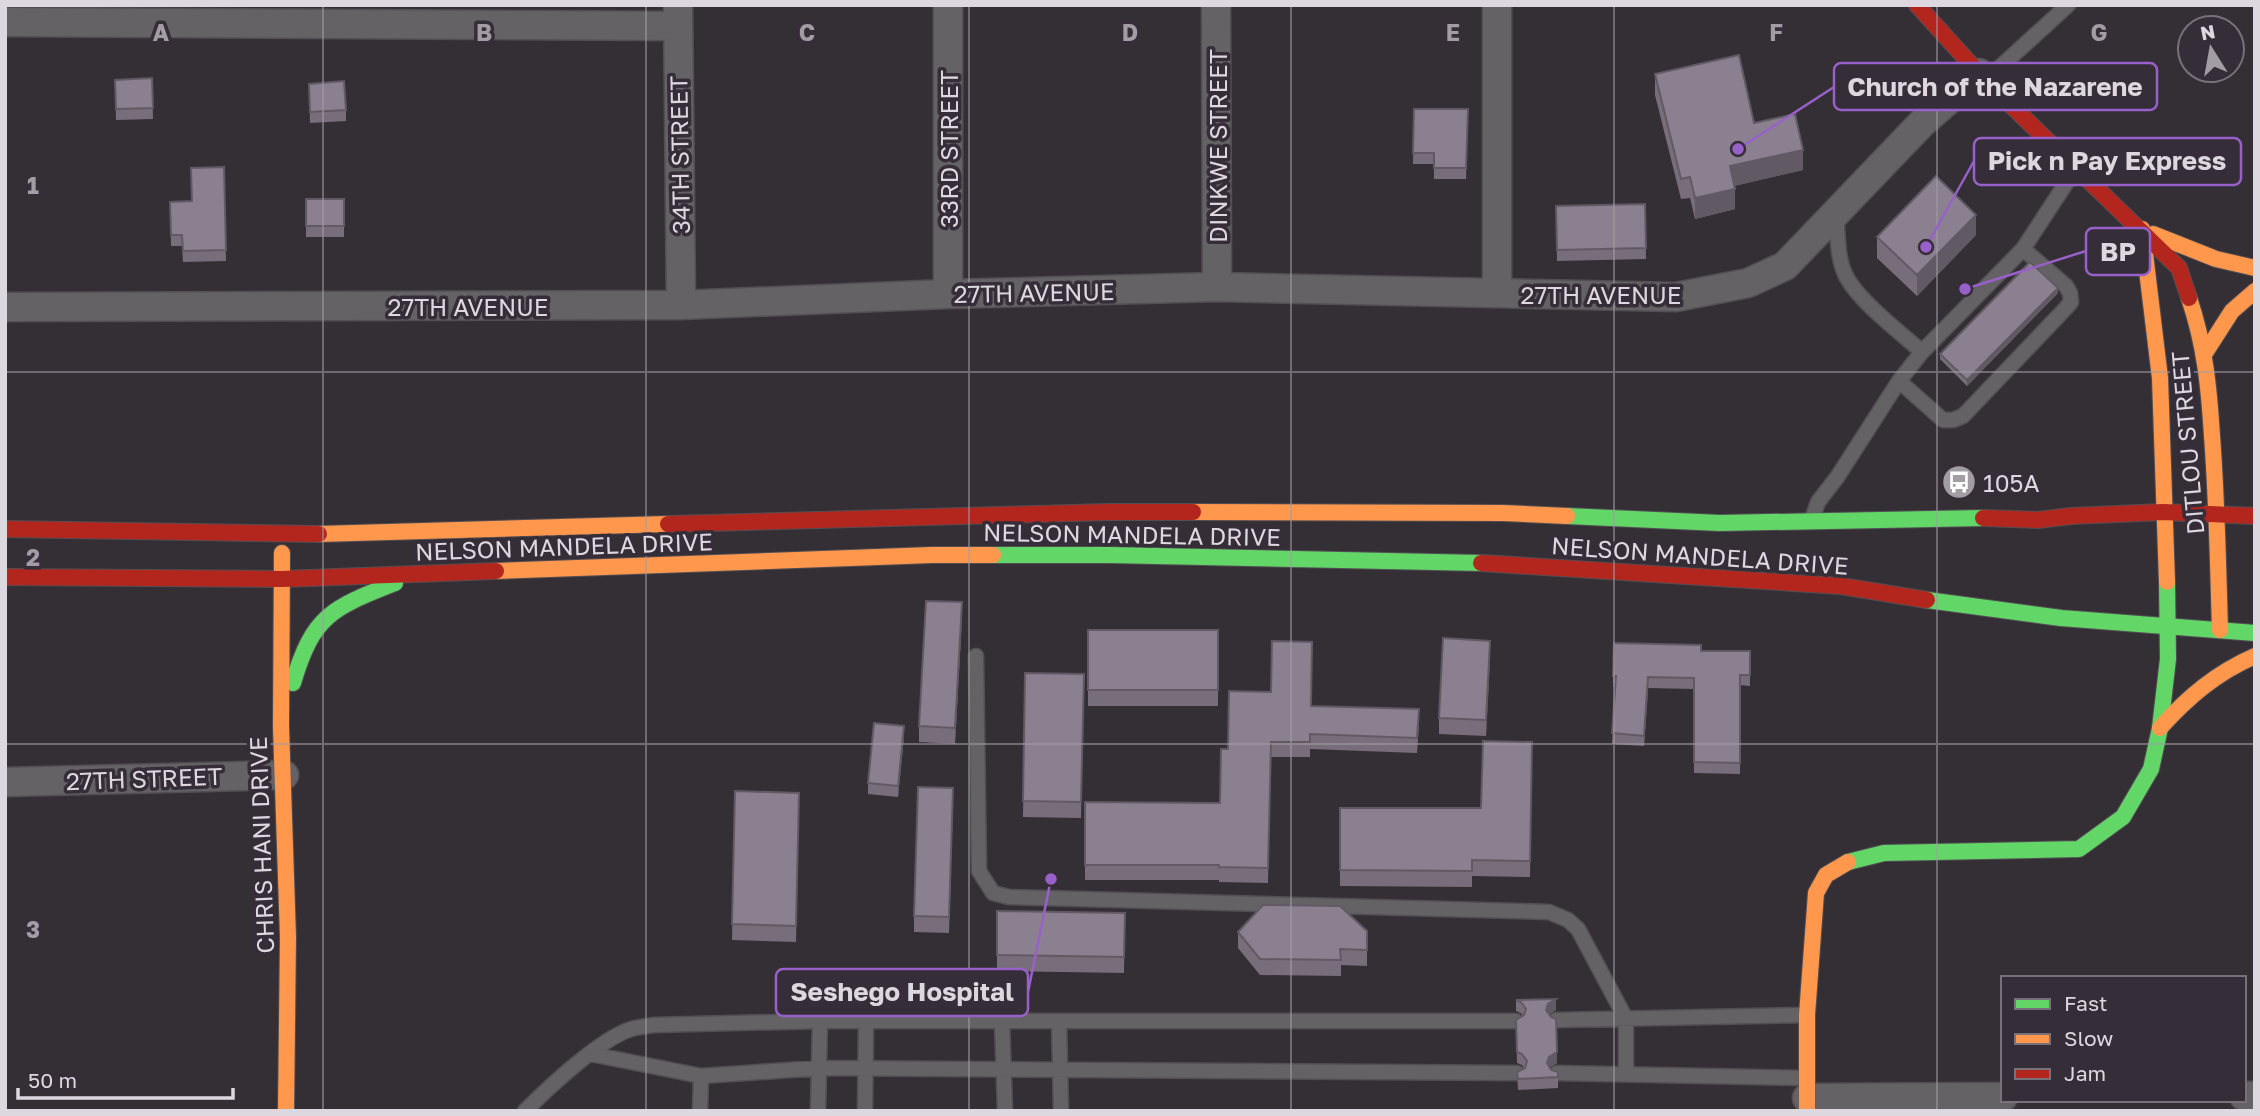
<svg xmlns="http://www.w3.org/2000/svg" width="2260" height="1116" font-family="'Golos Text',sans-serif">
<style>
.lines{fill:none;stroke-linecap:round;stroke-linejoin:round}
.lane-casing{stroke:#524e53;stroke-width:17}
.street-casing{stroke:#524e53;stroke-width:31}
.fast-casing{stroke:#524e53;stroke-width:18}
.slow-casing{stroke:#524e53;stroke-width:18}
.jam-casing{stroke:#524e53;stroke-width:18}
.lane{stroke:#656266;stroke-width:14}
.street{stroke:#656266;stroke-width:28}
.fast{stroke:#63d668;stroke-width:16}
.slow{stroke:#ff974d;stroke-width:16}
.jam{stroke:#b3261e;stroke-width:16}
.wall{fill:#786e7b}
.shaded-wall{fill:#615a64}
.building{fill:#8b808f;stroke:#615a64;stroke-width:2}
.grid{fill:none;stroke:#a29da4;stroke-width:2;stroke-opacity:0.55}
.labels{text-anchor:middle;dominant-baseline:central;stroke-width:7;stroke-linejoin:round;paint-order:stroke}
.street-label{font-size:24px;fill:#ddd8df;stroke:#352d37}
.poi-label{font-size:24px;fill:#ddd8df;stroke:#352d37;text-anchor:start}
.grid-label{font-size:23px;text-anchor:middle;font-weight:bold;fill:#a29da4;stroke:#352d37;stroke-width:7;stroke-linejoin:round;paint-order:stroke}
.leader{fill:none;stroke:#9860c9;stroke-width:2.5}
.callout-dot{fill:#9860c9;stroke:#352d37;stroke-width:2.5}
.callout{fill:#352d37;stroke:#9860c9;stroke-width:2.5}
.callout-label{font-size:26px;text-anchor:middle;font-weight:bold;fill:#ddd8df}
</style>
<rect width="100%" height="100%" fill="#342f35"/>
<g class="lines">
<g class="lane-casing">
<path id="lane" d="M1986,80l82,-75
M1836,215c2,19 1,42 9,59 11,25 56,59 77,78
M1899,381l44,39h10l10,-4 103,-108 5,-6 -1,-9 -4,-7 -43,-37
M1812,519l6,-17 20,-26 61,-95 23,-29 101,-103 51,-78
M976,656l3,215 14,22 16,4 540,15 19,8 10,9 48,90v55
M1556,1020l251,-5
M1002,1021l3,90
M1059,1021l2,90
M591,1054l110,22 118,-8 698,5
M1557,1073l249,5
M525,1111c23,-23 75,-72 106,-82 7,-2 15,-3 22,-4l167,-4h696
M700,1111l1,-35
M818,1111l2,-90
M865,1111l1,-89"/>
</g>
<g class="street-casing">
<path id="street" d="M678,5l3,300
M948,5v289
M1216,5l1,282
M1497,5v288
M5,22l673,4
M5,307l676,-2 267,-11 269,-7 459,10 72,-14 37,-17 137,-143 57,-50
M5,782l279,-7
M2244,1096h11
M1807,1098l196,-1"/>
</g>
<g class="fast-casing">
<path id="fast" d="M1567,516l153,7 263,-5
M993,555h117l371,8
M1927,600l134,18 194,15
M293,683c20,-68 39,-75 102,-100
M1848,862l36,-9 195,-4 44,-32 28,-48 9,-41 8,-69 -1,-77"/>
</g>
<g class="slow-casing">
<path id="slow" d="M2142,229l18,149 7,204
M2153,234l63,25 39,9
M2189,298c16,47 20,90 23,138 5,65 6,129 8,194
M2205,353l27,-42 23,-20
M1193,512l310,1 64,3
M319,534l349,-10
M282,553l-1,174 7,210 -2,174
M496,571l436,-16h61
M2160,728c28,-31 56,-55 95,-72
M1807,1111v-96l9,-122 10,-18 22,-13"/>
</g>
<g class="jam-casing">
<path id="jam" d="M1917,5l68,75 194,188 10,30
M1983,518l55,2 33,-4 92,-4 92,4
M668,524l442,-12h83
M5,529l314,5
M1481,563l360,23 86,14
M5,577l277,2 214,-8"/>
</g>
<use href="#lane" class="lane"/>
<use href="#street" class="street"/>
<use href="#fast" class="fast"/>
<use href="#slow" class="slow"/>
<use href="#jam" class="jam"/>
</g>
<path class="wall" d="M1655,74l99,49 49,47 -69,16 1,23 -40,10 -5,-21 -9,1 -26,-104z
M152,78l1,41 -37,1 -1,-40z
M309,84l37,26v11l-36,2z
M1414,109h54l-2,70h-32v-15h-21z
M224,167l2,94 -43,1 -1,-16h-11l-1,-44 22,-1z
M306,199h38v38h-38z
M1645,204l1,55 -89,2 -1,-55z
M1976,235l-59,61 -40,-38v-21z
M2058,293l-91,93 -27,-27v-5z
M962,618l-7,126 -36,-2v-16z
M1088,630h130v76h-130z
M1614,643l87,8h49v35l-10,-1v89l-46,-1v-84l-46,-1 -4,58 -32,-2 3,-57h-2z
M1490,657l-4,79 -47,-2v-16z
M1025,673l59,1 -3,144 -58,-1z
M1311,706l108,19 -2,28 -107,-4v8h-39l-3,126 -49,-1v-2h-134v-78l135,1 8,-54z
M904,737l-6,60 -30,-3v-11z
M1532,742l-2,135 -58,-1v11l-132,-1v-78h141z
M735,791l64,2 -3,149 -64,-2z
M953,804l-4,129 -35,-1v-16z
M997,911l128,2 -1,60 -127,-2z
M1367,931v35l-26,-1v11l-81,-1 -22,-27v-16z
M1516,1000l40,10 -7,4 8,49 -7,4 1,3 7,2v16l-40,2 -1,-18 7,-4 -2,-3 -5,-2 -1,-43 7,-4 -2,-3 -5,-2z"/>
<path class="shaded-wall" d="M1803,150v20l-73,17v-21z
M1735,189v20l-40,10v-21z
M1976,215v20l-59,61v-21z
M2058,288v5l-91,93v-6z
M962,602v16l-7,126v-16z
M1490,641v16l-4,79v-16z
M1648,677v11l-4,58v-10z
M904,726v11l-6,60v-11z
M1556,999v11l-8,5 -2,-5 2,-6z
M1557,1052v11l-8,4 -2,-4 2,-6z"/>
<path class="building" d="M1739,55l15,68 41,-9 8,36 -73,16 5,23 -40,9 -5,-21 -9,2 -26,-105z
M152,78l1,30 -37,1 -1,-29z
M344,81l2,29 -36,2 -1,-28z
M1414,109h54l-2,59h-32v-15h-21z
M224,167l2,83 -43,1 -1,-16h-11l-1,-33 22,-1 -1,-33z
M1936,176l40,39 -59,60 -40,-38z
M306,199h38v27h-38z
M1645,204l1,44 -89,2 -1,-44z
M2030,262l28,26 -91,92 -27,-26z
M926,601l36,1 -7,126 -36,-2z
M1088,630h130v60h-130z
M1443,638l47,3 -4,79 -47,-2z
M1272,641l40,1 -1,64 108,3 -2,29 -107,-4v8h-39l-3,126 -49,-1v-2h-134v-63l135,1 1,-54h7l1,-58 42,1z
M1614,643l87,2v6h49v24h-10v88l-46,-1v-84l-46,-1 -4,59 -32,-3 4,-57h-3z
M1025,673l59,1 -3,128 -58,-1z
M874,723l30,3 -6,60 -30,-3z
M1483,741l49,1 -2,119 -58,-1v11l-132,-1v-62h141z
M918,787l35,1 -4,129 -35,-1z
M735,791l64,2 -3,133 -64,-2z
M1263,905l77,1 27,25v19l-27,-1 1,11 -81,-1 -22,-27z
M997,911l128,2 -1,44 -127,-2z
M1556,999l-8,5 -2,6 5,7 5,2 1,33 -8,5 -2,6 4,7 7,2v5l-40,2 -1,-7 8,-4 2,-7 -5,-7 -5,-2 -1,-32 8,-5 2,-6 -5,-7 -5,-2z"/>
<path class="grid" d="M323,5v1106M646,5v1106M969,5v1106M1291,5v1106M1614,5v1106M1937,5v1106M5,372h2250M5,744h2250"/>
<defs>
<g id="bus-disc" transform="scale(1.75)"><circle r="9.5" fill="#a29da4" stroke="#352d37"/><path d="M-5-6H5V4H4V6H2V4H-2V6H-4V4H-5ZM-3.5-4V0h7V-4ZM-3.5 1.2v1.5H-2V1.2ZM2 1.2v1.5H3.5V1.2Z" fill="#fff"/></g>
</defs>
<g fill-rule="evenodd">
<use href="#bus-disc" x="1959" y="482"/>
</g>
<g class="labels">
<g class="street-label">
<text transform="translate(1217 146) rotate(-90)">DINKWE STREET</text>
<text transform="translate(948 149) rotate(-90)">33RD STREET</text>
<text transform="translate(679 155) rotate(-91)">34TH STREET</text>
<text transform="translate(1034 292) rotate(-1)">27TH AVENUE</text>
<text x="1601" y="294">27TH AVENUE</text>
<text x="468" y="306">27TH AVENUE</text>
<text transform="translate(2187 443) rotate(-95)">DITLOU STREET</text>
<text transform="translate(1132 534) rotate(1)">NELSON MANDELA DRIVE</text>
<text transform="translate(564 546) rotate(-2)">NELSON MANDELA DRIVE</text>
<text transform="translate(1700 555) rotate(4)">NELSON MANDELA DRIVE</text>
<text transform="translate(144 778) rotate(-2)">27TH STREET</text>
<text transform="translate(261 845) rotate(-92)">CHRIS HANI DRIVE</text>
</g>
<g class="poi-label">
<text x="1983" y="482">105A</text>
</g>
</g>
<g class="grid-label">
<text x="161" y="41">A</text>
<text x="484" y="41">B</text>
<text x="807" y="41">C</text>
<text x="1130" y="41">D</text>
<text x="1453" y="41">E</text>
<text x="1776" y="41">F</text>
<text x="2099" y="41">G</text>
<text x="33" y="194">1</text>
<text x="33" y="566">2</text>
<text x="33" y="938">3</text>
</g>
<path class="leader" d="M1738 149L1834 87M1926 247L1974 161M1965 289L2086 251M1051 879L1028 992"/>
<g class="callout-dot">
<circle cx="1738" cy="149" r="7"/>
<circle cx="1926" cy="247" r="7"/>
<circle cx="1965" cy="289" r="7"/>
<circle cx="1051" cy="879" r="7"/>
</g>
<g class="callout">
<rect x="1834" y="63" width="323" height="47" rx="7"/>
<rect x="1974" y="138" width="267" height="47" rx="7"/>
<rect x="2086" y="228" width="64" height="47" rx="7"/>
<rect x="776" y="969" width="252" height="47" rx="7"/>
</g>
<g class="callout-label">
<text x="1995" y="96">Church of the Nazarene</text>
<text x="2107" y="170">Pick n Pay Express</text>
<text x="2118" y="261">BP</text>
<text x="902" y="1001">Seshego Hospital</text>
</g>
<rect width="2260" height="1116" fill="none" stroke="#ddd8df" stroke-width="14"/>
<rect x="2001" y="976" width="245" height="126" fill="#352d37" stroke="#78717a" stroke-width="2"/>
<rect x="2015" y="999" width="35" height="10" fill="#63d668" stroke="#78717a" stroke-width="2"/>
<text x="2064" y="1011" font-size="21" fill="#ddd8df">Fast</text>
<rect x="2015" y="1034" width="35" height="10" fill="#ff974d" stroke="#78717a" stroke-width="2"/>
<text x="2064" y="1046" font-size="21" fill="#ddd8df">Slow</text>
<rect x="2015" y="1069" width="35" height="10" fill="#b3261e" stroke="#78717a" stroke-width="2"/>
<text x="2064" y="1081" font-size="21" fill="#ddd8df">Jam</text>
<g transform="translate(2211 49) rotate(349)"><circle r="33" fill="#352d37" stroke="#78717a" stroke-width="2"/>
<path d="M0-5L12 26L0 18L-12 26Z" fill="#a29da4"/>
<text y="-10" font-size="19" font-weight="bold" text-anchor="middle" fill="#ddd8df">N</text>
</g>
<path d="M18 1088v10h215v-10" fill="none" stroke="#ddd8df" stroke-width="3.5"/>
<text x="28" y="1088" font-size="21" fill="#ddd8df" stroke="#352d37" stroke-width="5" paint-order="stroke">50 m</text>
</svg>
